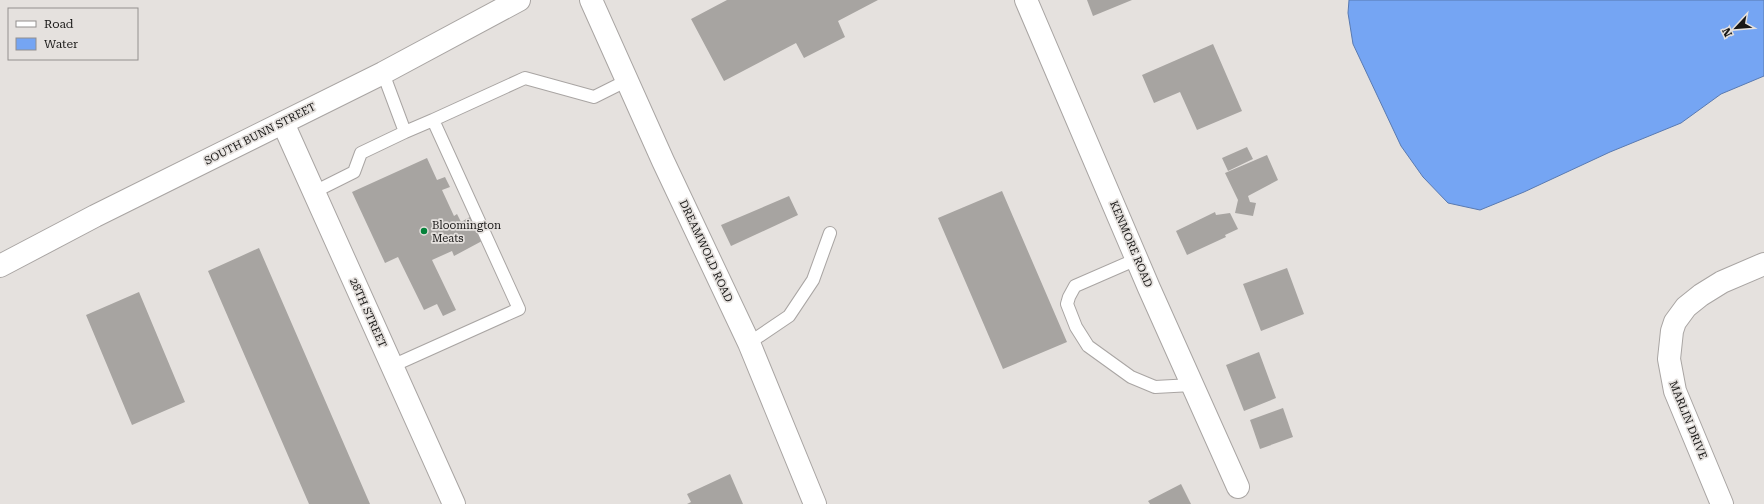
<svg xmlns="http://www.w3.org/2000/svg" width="1764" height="504" font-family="'Roboto Serif',serif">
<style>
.water{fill:#75a5f3;stroke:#597ab1}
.building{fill:#a7a4a1}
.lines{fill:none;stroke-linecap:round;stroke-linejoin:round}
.lane-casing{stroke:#a9a5a3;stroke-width:14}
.street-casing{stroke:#a9a5a3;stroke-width:24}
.secondary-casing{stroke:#a9a5a3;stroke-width:24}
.lane{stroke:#fff;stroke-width:12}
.street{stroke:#fff;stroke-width:22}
.secondary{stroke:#fff;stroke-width:22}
.poi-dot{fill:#05823b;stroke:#e5e1de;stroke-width:1.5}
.labels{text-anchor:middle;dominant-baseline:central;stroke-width:3.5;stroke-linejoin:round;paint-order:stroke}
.street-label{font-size:11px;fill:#181716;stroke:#e5e1de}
.poi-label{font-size:11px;fill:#181716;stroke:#e5e1de;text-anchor:start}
</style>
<rect width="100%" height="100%" fill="#e5e1de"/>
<path class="water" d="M1349,0h415v76l-43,18 -40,29 -71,29 -86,40 -44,18 -32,-7 -25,-26 -22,-31 -48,-102 -5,-31z"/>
<path class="building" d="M727,0h151l-40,21 7,16 -41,21 -8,-15 -72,38 -33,-62z
M1087,0h45l-39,16z
M1213,44l29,67 -45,19 -17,-38 -26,11 -12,-28z
M1247,147l6,12 -25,12 -6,-13z
M1267,155l11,25 -30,16 2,6 6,1 -3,13 -18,-3 3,-13 -13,-27z
M427,158l10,22 8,-3 5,10 -8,3 12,26 3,-2 4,8 9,-5 12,24 -28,15 -2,-5 -20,9 24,50 -13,6 -6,-12 -13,6 -26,-53 -13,6 -33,-71z
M1002,191l65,151 -64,27 -65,-151z
M789,196l9,19 -67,31 -10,-21z
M1215,212l1,3 14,-2 8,16 -13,6 1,2 -39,18 -11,-24z
M259,248l111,256h-61l-101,-233z
M1287,268l17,46 -43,17 -18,-47z
M139,292l46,110 -53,23 -46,-110z
M1259,352l17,46 -32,13 -18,-46z
M1283,408l10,29 -33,12 -10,-29z
M730,474l13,30h-56l4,-2 -4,-8z
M1181,484l10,20h-41l-2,-3z"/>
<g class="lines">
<g class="lane-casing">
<path id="lane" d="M433,120l92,-42 69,19 34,-17
M314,192l40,-20 7,-19 44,-21 -22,-59
M1137,259l-62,27 -6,11 -2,7 9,23 12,19 43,31 24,10 37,-2
M749,343l40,-27 24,-36 17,-47
M392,366l127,-57 -86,-189 -28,12"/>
</g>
<g class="street-casing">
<path id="street" d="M591,0l72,161 86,182 66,161
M1026,0l123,288 89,199
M283,123l171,381
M1722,504l-47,-113 -6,-32 3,-28 3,-9 11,-15 15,-12 21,-13 42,-18"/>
</g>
<g class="secondary-casing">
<path id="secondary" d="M0,266l95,-50 288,-143 136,-73"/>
</g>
<use href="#lane" class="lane"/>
<use href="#street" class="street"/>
<use href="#secondary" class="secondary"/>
</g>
<circle class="poi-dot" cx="424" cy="231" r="4"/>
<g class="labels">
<g class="street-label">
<text transform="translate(260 134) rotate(-27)">SOUTH BUNN STREET</text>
<text transform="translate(1131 244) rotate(67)">KENMORE ROAD</text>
<text transform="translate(706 251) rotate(65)">DREAMWOLD ROAD</text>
<text transform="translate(368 313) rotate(66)">28TH STREET</text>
<text transform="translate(1688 420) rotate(68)">MARLIN DRIVE</text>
</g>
<g class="poi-label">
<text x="432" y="225">Bloomington<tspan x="432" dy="13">Meats</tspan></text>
</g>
</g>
<rect x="8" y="8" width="130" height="52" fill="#e5e1de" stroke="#93908e"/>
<rect x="16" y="21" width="20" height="6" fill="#ffffff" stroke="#93908e"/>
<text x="44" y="28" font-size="12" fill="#181716">Road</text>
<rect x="16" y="38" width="20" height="12" fill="#75a5f3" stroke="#93908e"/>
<text x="44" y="48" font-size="12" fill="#181716">Water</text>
<g transform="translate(1736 28) rotate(244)" stroke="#e5e1de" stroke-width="3" paint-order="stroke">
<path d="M0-3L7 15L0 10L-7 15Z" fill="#181716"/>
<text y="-6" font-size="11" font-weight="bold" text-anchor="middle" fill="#181716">N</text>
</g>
</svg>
